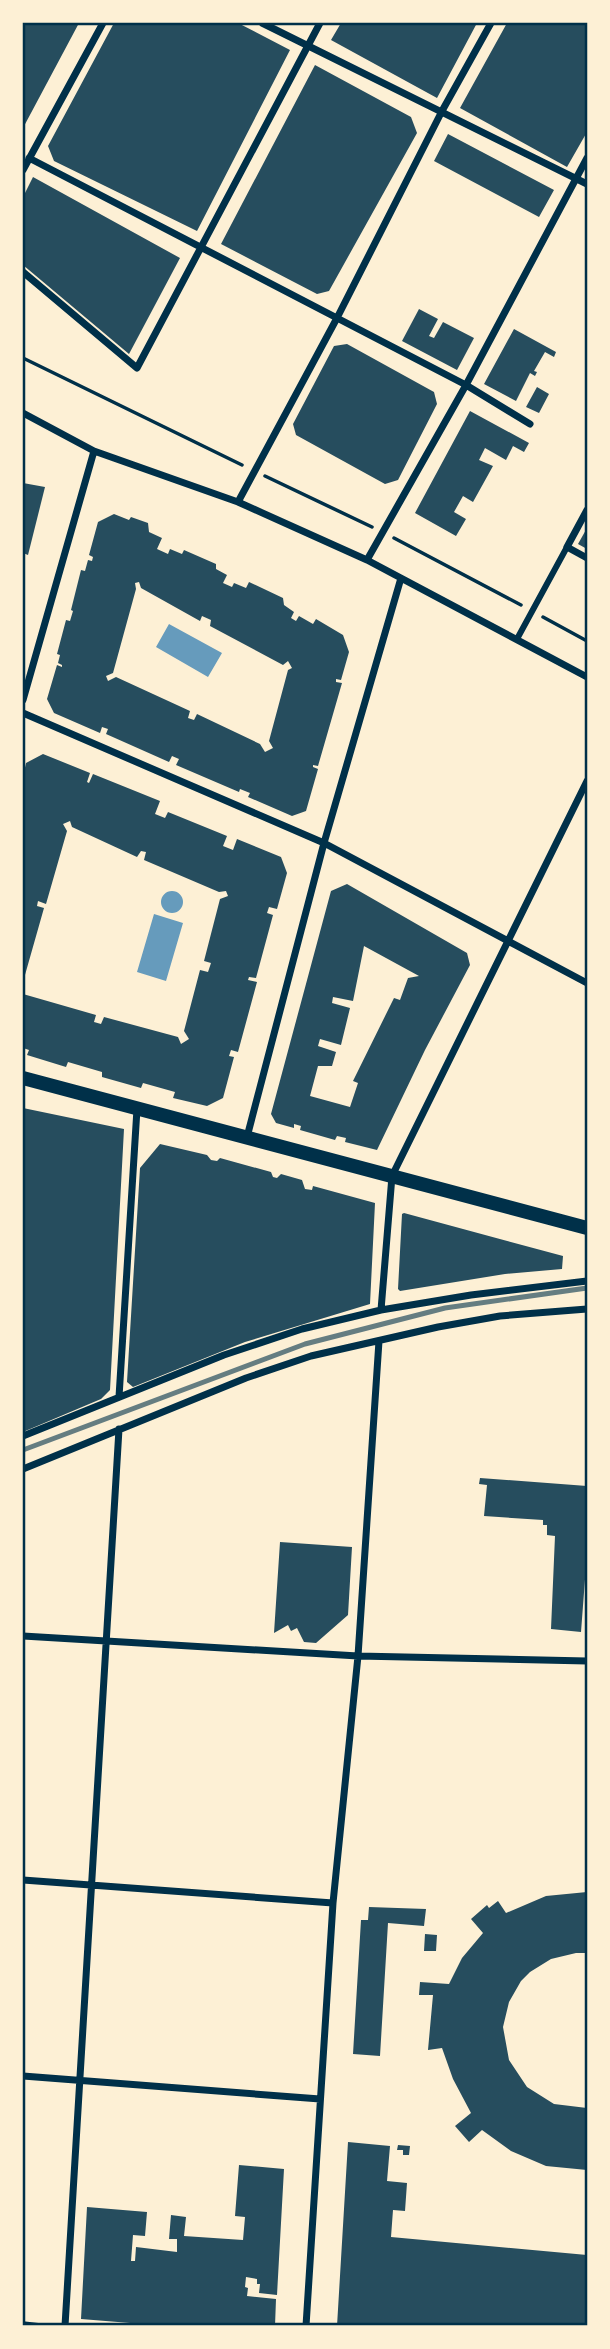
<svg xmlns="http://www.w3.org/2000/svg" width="610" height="2349" font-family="'Open Sans',sans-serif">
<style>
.water{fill:#669bbc}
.building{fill:#264d5e;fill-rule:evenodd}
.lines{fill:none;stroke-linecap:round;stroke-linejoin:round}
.path{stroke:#003049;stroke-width:3.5}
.pedestrian{stroke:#003049;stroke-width:6}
.minor{stroke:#003049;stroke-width:7}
.secondary{stroke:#003049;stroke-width:14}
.rail{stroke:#657d81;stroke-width:5}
.neatline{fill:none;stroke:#003049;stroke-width:2.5}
</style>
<rect width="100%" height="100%" fill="#fdf0d5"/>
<path class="water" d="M169,624l53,29 -14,24 -52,-30z
M161 902a11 11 0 1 1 22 0a11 11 0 1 1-22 0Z
M154,914l29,9 -17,58 -29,-9z"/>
<path class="building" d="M23,23h56l-56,105z
M114,23h124l52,27 -93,181 -143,-70 -6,-15z
M341,23h136l-40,75 -106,-58z
M507,23h80v109l-20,35 -107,-59z
M315,65l96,52 6,16 -88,158 -12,3 -96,-50z
M448,134l106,56 -15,27 -105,-56z
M33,177l147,81 -51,96 -106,-89v-68z
M419,309l19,10 -9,17 5,2 9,-16 31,16 -17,32 -55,-29z
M514,329l42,23 -2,5 -9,-5 -11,19 3,1 -2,4 -5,-3 -14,28 -32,-17z
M347,344l87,48 3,12 -39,76 -13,4 -89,-49 -3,-11 41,-78z
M537,387l12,7 -10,19 -13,-6z
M470,411l59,32 -5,9 -11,-6 -7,14 -21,-12 -6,12 14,6 -20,36 -10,-6 -9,16 12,7 -10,17 -41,-23z
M23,483l22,4 -17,68 -5,-2z
M114,514l15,6 2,-3 17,6 1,9 13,6 -5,11 11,5 2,-5 12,5 2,-4 32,14v5l11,6 -4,8 9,4 2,-4 12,5 3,-6 34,16 1,7 10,7 -3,6 5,3 3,-5 14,8 3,-5 27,16 6,17 -8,28 -5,-1v3l6,1 -24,83 -5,-1v2l5,2 -12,42 -14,5 -44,-19 2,-4 -10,-4 -1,3 -63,-27 3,-6 -7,-3 -3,6 -63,-28 2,-5 -6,-2 -2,6 -46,-20 -7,-14 10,-34 5,2v-2l-4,-2 2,-8 -3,-1 9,-34 4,1 3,-10 -2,-1 10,-40 4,1 3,-11 4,1 1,-4 -4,-2 9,-33zM139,582l2,6 59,33 2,-5 9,4 -1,6 73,39 5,-4 4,7 -4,2 -19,71 4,7 -8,4 -5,-8 -63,-30 -3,6 -6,-2 2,-7 -74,-34 -8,4 -2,-5 7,-3 23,-84 -1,-6z
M587,528v21l-9,-5z
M43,754l47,19 -3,9 2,1 4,-9 67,27 -5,13 10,4 3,-6 59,24 -4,10 10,4 4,-11 44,18 6,16 -10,36 -8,-2 -2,6 6,2 -17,63 -7,-1 -1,3 9,2 -19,70 -7,-2 -2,6 5,1 -11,41 -16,8 -34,-8 2,-6 -32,-9 -2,5 -39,-11v-5l-34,-10 -2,5 -39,-12 2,-5 -6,-2v-54l73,21 -2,7 7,2 3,-7 74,20 3,7 8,-5 -5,-8 16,-61 8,2 3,-9 -7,-2 16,-62 8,-3 -2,-5 -7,1 -75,-32 2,-8 -5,-1 -4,6 -65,-30 -2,-6 -7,3 4,7 -21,73 -8,-3 -1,5 7,2 -21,74v-205l3,-14z
M347,884l120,69 3,12 -45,85 -48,100 -32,-8 1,-4 -9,-2 -2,4 -35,-10 1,-4 -7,-2v4l-18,-5 -5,-9 60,-223zM364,946l55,30 -11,2 -8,22 -6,-2 -41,83 5,2 -8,24 -40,-11 8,-30h14l4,-14 -18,-6 2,-7 21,6 9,-37 -18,-5 1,-6 20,4z
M23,1108l101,21 -14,261 -9,9 -78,33z
M160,1144l47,11 4,5 6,1 3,-3 51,14 2,5 4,1 4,-4 21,6 3,9 7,1 1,-4 62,17 -5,101 -125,38 -112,45 -6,-5 13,-214z
M404,1213l159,43 -1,13 -57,5 -105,17 -2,-2 4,-75z
M480,1478l107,8v67l-6,79 -30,-3 4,-93 -8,-1v-10h-4v-5l-59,-4 3,-31 -8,-1z
M280,1542l72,5 -4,68 -32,28 -12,-1 -7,-14 -6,3 -3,-6 -14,8z
M587,1892v61h-11l-25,6 -21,13 -9,9 -12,21 -6,25 6,33 18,27 27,17 33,4v62l-41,-4 -35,-15 -29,-21 -13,12 -14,-16 16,-13 -18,-34 -11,-31 -14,2 5,-55h-14l1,-13 29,2 13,-26 21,-25 -12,-14 16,-14 2,3 9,-7 8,12 40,-17z
M369,1907l57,2 -2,17 -36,-3 -8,133 -27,-2 8,-134h7z
M425,1934l12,1 -1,16h-12z
M348,2142l42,4 -3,35 20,2 -2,28 -12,-1 -2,27 196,18v71h-250z
M398,2145l12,1 -1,9h-6v-5h-6z
M239,2165l45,4 -7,126 -18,-2 1,-9h-3v-5l-11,-2 -1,10 3,1 -1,8 29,3 -1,27h-108l-86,-7 6,-112 60,5 -2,24 -12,-1 -2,26h4l1,-14 41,5v-13h-8l2,-24 15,2 -2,19 59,4 2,-23 -10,-1z"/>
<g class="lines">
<path class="path" d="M23,358l219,107
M265,476l107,51
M394,538l127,67
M543,617l44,24
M23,2323l26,3"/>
<path class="pedestrian" d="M517,639l50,-92"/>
<path class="minor" d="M262,23l325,161
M29,158l437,227 64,39
M23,170l80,-147
M23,272l114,96 183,-345
M23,413l71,38 144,51 129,58 220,117
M238,502l99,-184 105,-207 49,-88
M587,510l-20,37 20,11
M367,560l99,-175 121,-227
M23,700l71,-249
M23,713l301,130 263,140
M247,1137l77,-294 77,-265
M381,1310l11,-134 195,-395
M119,1397l18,-288
M23,1436l201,-81 78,-26 79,-19 90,-15 116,-14
M23,1469l223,-91 65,-22 127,-29 62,-11 87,-7
M23,1636l335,20 229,5
M23,1880l310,23
M23,2076l297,23
M65,2326l54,-897
M306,2326l27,-423 25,-247 21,-315"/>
<path class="secondary" d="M23,1078l564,150"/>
<path class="rail" d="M23,1450l282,-106 140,-36 142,-20"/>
</g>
<rect width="610" height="2349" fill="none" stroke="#fdf0d5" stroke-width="49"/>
<rect x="24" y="24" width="562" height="2300" class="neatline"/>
</svg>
